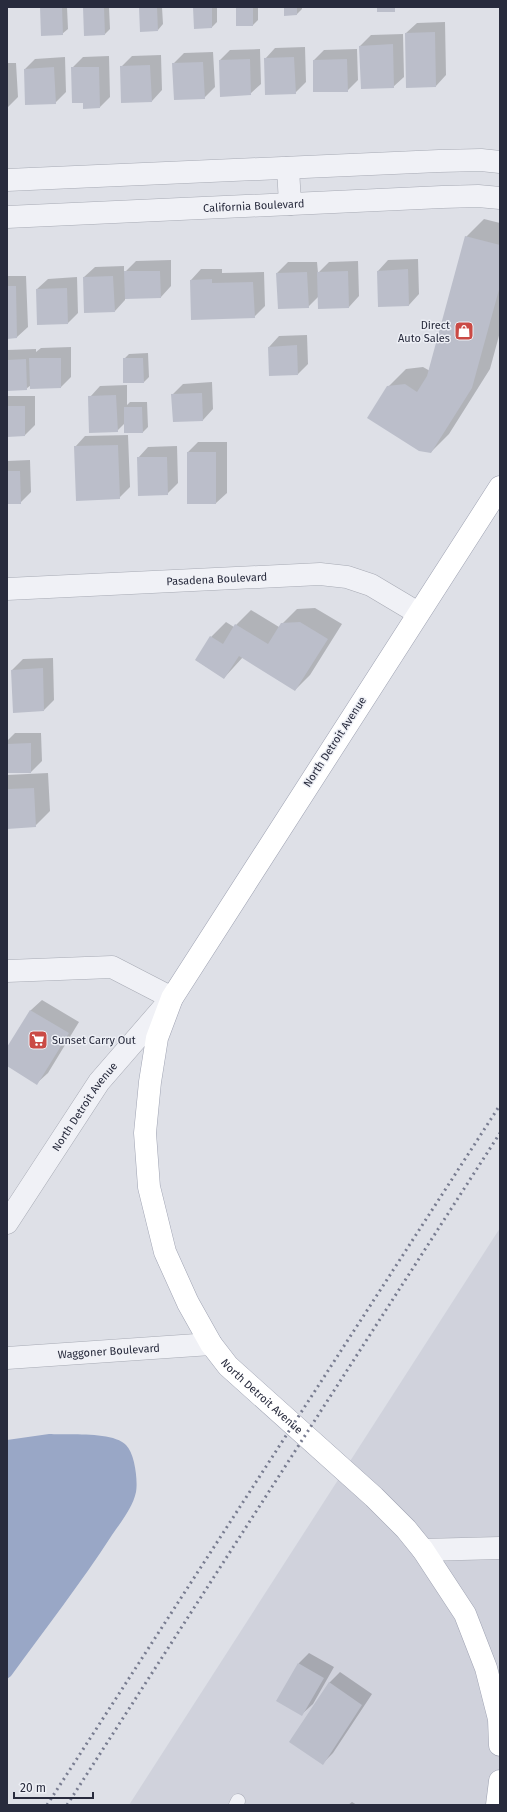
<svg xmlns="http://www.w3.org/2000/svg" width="507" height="1812" font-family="'Fira Sans',sans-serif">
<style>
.built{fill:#d0d2dc}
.water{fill:#99a7c6}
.shadow{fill:#0003}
.building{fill:#bbbeca}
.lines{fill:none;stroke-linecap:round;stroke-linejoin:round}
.service-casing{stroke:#a7aab4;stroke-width:15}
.minor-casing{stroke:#a7aab4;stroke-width:23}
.tertiary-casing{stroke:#a7aab4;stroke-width:23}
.primary-casing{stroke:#9ea2b2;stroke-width:23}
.service{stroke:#f0f1f6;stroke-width:14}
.minor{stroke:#f0f1f6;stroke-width:22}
.tertiary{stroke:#f0f1f6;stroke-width:22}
.primary{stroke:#fff;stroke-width:22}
.rail{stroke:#787c90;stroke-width:3;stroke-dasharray:2 4;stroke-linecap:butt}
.labels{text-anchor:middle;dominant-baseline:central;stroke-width:3;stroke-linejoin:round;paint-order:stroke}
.street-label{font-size:11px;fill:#282b3d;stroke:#edeff5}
.poi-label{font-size:11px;fill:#282b3d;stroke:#edeff5;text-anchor:end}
</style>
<rect width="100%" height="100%" fill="#dee0e7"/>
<path class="built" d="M500,1228v577h-371z"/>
<path class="water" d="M49,1434c19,1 64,-3 77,11 9,9 12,36 10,47 -3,15 -15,30 -24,43 -31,48 -67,94 -101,141l-4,3v-239z"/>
<path class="shadow" d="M41,7h26l1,22 -6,5z
M84,7h25l1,22 -5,5z
M140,7h22l1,17 -5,6z
M194,7h23v15l-5,5z
M237,7h21v13l-5,5h-16z
M285,7h17v2l-5,5z
M445,22l1,53 -10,11 -30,-53 11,-10z
M403,34l1,43 -11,10 -33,-41 11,-11z
M305,47l1,35 -11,11 -30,-34 10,-11z
M260,49l1,35 -11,10 -30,-34 10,-10z
M357,49l1,31 -11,11 -33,-31 10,-10z
M213,52l2,35 -11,11 -31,-34 11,-11z
M161,55l1,35 -10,11 -31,-34 11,-11z
M109,56l1,41 -10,10 -28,-39 11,-11z
M65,57l1,35 -11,11 -30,-34 10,-10z
M7,63h9l2,34 -11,11z
M484,219l16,4v109l-10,37 -41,65 -18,18 -43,-65 18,-18 17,-2 7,4 36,-134z
M418,259l1,35 -10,11 -30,1 -1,-35 10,-11z
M171,260v26l-10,11 -36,1v2l-10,11 -31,-34 11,-10 29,-1v7l12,-12z
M358,261l1,35 -10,11 -30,-11 -11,11 -31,-34 11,-11h29l1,11 11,-11z
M201,269h21v4l42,-1 1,34 -11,11 -63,-37z
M7,276h19l2,51 -11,10 -10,1z
M77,277l1,36 -10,10 -31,-34 11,-10z
M307,335l1,29 -10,10 -29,-27 10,-11z
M71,347v30l-10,10 -30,-2 -5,4 -19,1v-40l29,-1v3l5,-4z
M148,353l1,24 -5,5 -20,-23 5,-5z
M212,382l1,27 -10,11 -30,-26 10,-10z
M127,385v20l3,-3h17l1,25 -5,5 -18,-9 -8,8 -27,-34 10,-11z
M7,396h28v29l-10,10 -18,1z
M128,435l2,52 -11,11 -44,-51 10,-11z
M198,442h29v51l-11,10h-28v-51z
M177,446l1,37 -11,11 -29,-36 10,-11z
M30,460l1,32 -11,11h-13v-42z
M315,608l27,16 -32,51 -15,15 -52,-33 -19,21 -28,-18 15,-23 15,-15 8,5 17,-17 28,17 18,-18z
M53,658l1,42 -10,10 -32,-40 11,-11z
M15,733h26l1,28 -11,11h-24v-31z
M48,773l2,38 -15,15 -28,2v-53z
M42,1000l37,22 -31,51 -11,10 -30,-18v-16l24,-39z
M309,1653l25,14 -21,37 -11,10 -3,-51z
M340,1672l32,22 -39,59 -10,10 6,-80z
M352,1802l5,3h-9z"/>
<path class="building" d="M40,7h22l1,28 -22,1z
M83,7h21l1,28 -21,1z
M139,7h18l1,24 -18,1z
M193,7h19v21l-18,1z
M236,7h17v19h-17z
M284,7h13v8l-13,1z
M377,7h18v5h-18z
M435,32l1,55 -30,1 -1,-55z
M393,44l1,44 -33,1 -2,-43z
M294,57l2,37 -31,1 -1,-37z
M250,59l1,36 -31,2 -1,-37z
M347,59l1,33h-35v-32z
M203,62l2,37 -31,1 -2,-37z
M150,65l2,37 -31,1 -1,-37z
M54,67l2,37 -31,1 -1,-36z
M71,67h28l1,41 -17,1v-6h-11z
M465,236l35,9v41l-28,102 -41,65 -12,-2 -52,-33 20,-32 18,-2 12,8 10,-16z
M408,269l1,37 -31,1 -1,-36z
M124,271h36l1,27 -36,1z
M348,271l1,37 -31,1 -1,-37z
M307,272l2,36 -31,1 -2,-36z
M113,276l2,36 -31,1 -1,-36z
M212,279v4l41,-1 2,36 -64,2 -1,-40z
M7,286h9l1,52 -10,1z
M67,288l1,36 -31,1 -1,-36z
M297,345l1,30 -29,1 -1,-29z
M29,358h32v30l-31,1z
M123,358h20l1,25h-21z
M26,359l1,31 -20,1v-31z
M202,393l1,28 -30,1 -2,-28z
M116,395l2,37 -29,1 -1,-37z
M7,406h18v30l-18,1z
M124,407h18l1,26h-19z
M118,445l2,54 -44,2 -2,-55z
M187,452h29v52h-29z
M137,457h30l1,38 -30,1z
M7,471h13l1,33h-14z
M300,622l28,17 -33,52 -56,-35 -15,23 -29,-19 15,-24 13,8 12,-20 33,20 13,-21z
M43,668l1,43 -31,2 -2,-43z
M31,743v30h-24v-29z
M34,788l2,39 -29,2v-40z
M30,1010l39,23 -32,52 -30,-19v-19z
M298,1663l26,15 -22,38 -26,-15z
M329,1682l33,23 -39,60 -34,-23z"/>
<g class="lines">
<g class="service-casing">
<path id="service" d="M236,1805l2,-4"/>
</g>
<g class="minor-casing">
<g id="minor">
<path d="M288,168l2,36"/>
<path d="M7,180l432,-19 42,-1 19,2"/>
<path id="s1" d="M7,217l435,-20 36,-1 22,2"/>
<path id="s2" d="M7,589l313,-15 27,3 24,8 47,28"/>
<path d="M7,971l105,-4 60,31"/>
</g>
</g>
<g class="tertiary-casing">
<g id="tertiary">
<path id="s3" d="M7,1223l92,-141 72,-83"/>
<path id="s4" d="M7,1358l204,-14"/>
<path d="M423,1550l77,-2"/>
</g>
</g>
<g class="primary-casing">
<g id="primary">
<path id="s5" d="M500,487l-328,511 -15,40 -7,44 -5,51 4,54 16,65 23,51 23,41 17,22 146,131 32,32 17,21 42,64 21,54 13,51 1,26"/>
<path d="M497,1805l3,-24"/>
</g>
</g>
<use href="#service" class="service"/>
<use href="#minor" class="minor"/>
<use href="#tertiary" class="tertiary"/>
<use href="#primary" class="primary"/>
<path class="rail" d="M47,1805l453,-700
M67,1805l433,-672"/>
</g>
<defs>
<g id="shop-square" transform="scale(1)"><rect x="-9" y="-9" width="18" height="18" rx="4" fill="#ca4a45" stroke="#edeff5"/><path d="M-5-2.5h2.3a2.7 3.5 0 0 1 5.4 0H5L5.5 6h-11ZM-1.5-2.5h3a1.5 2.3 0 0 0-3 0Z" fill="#fff"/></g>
<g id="supermarket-square" transform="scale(1)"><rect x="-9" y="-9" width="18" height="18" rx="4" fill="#ca4a45" stroke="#edeff5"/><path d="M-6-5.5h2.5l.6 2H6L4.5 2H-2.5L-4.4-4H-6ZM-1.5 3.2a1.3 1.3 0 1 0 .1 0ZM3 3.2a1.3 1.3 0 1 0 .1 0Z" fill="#fff"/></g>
</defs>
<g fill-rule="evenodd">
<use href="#shop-square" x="464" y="331"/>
<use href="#supermarket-square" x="38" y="1040"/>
</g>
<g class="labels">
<g class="street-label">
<text stroke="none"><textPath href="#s1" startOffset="247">California Boulevard</textPath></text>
<text stroke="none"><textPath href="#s2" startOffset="210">Pasadena Boulevard</textPath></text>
<text transform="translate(335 742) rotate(-57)">North Detroit Avenue</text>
<text stroke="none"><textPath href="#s3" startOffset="140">North Detroit Avenue</textPath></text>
<text stroke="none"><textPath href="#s4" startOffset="102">Waggoner Boulevard</textPath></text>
<text stroke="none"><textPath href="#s5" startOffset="1043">North Detroit Avenue</textPath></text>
</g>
<g class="poi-label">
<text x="450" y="325">Direct<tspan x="450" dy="13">Auto Sales</tspan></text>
<text x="52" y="1040" text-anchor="start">Sunset Carry Out</text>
</g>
</g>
<rect width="507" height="1812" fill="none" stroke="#282b3d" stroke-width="16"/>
<path d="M14 1792v6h79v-6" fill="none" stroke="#282b3d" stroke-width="2"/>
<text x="20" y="1792" font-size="12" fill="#282b3d" stroke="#edeff5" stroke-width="3" paint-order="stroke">20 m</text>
</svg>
